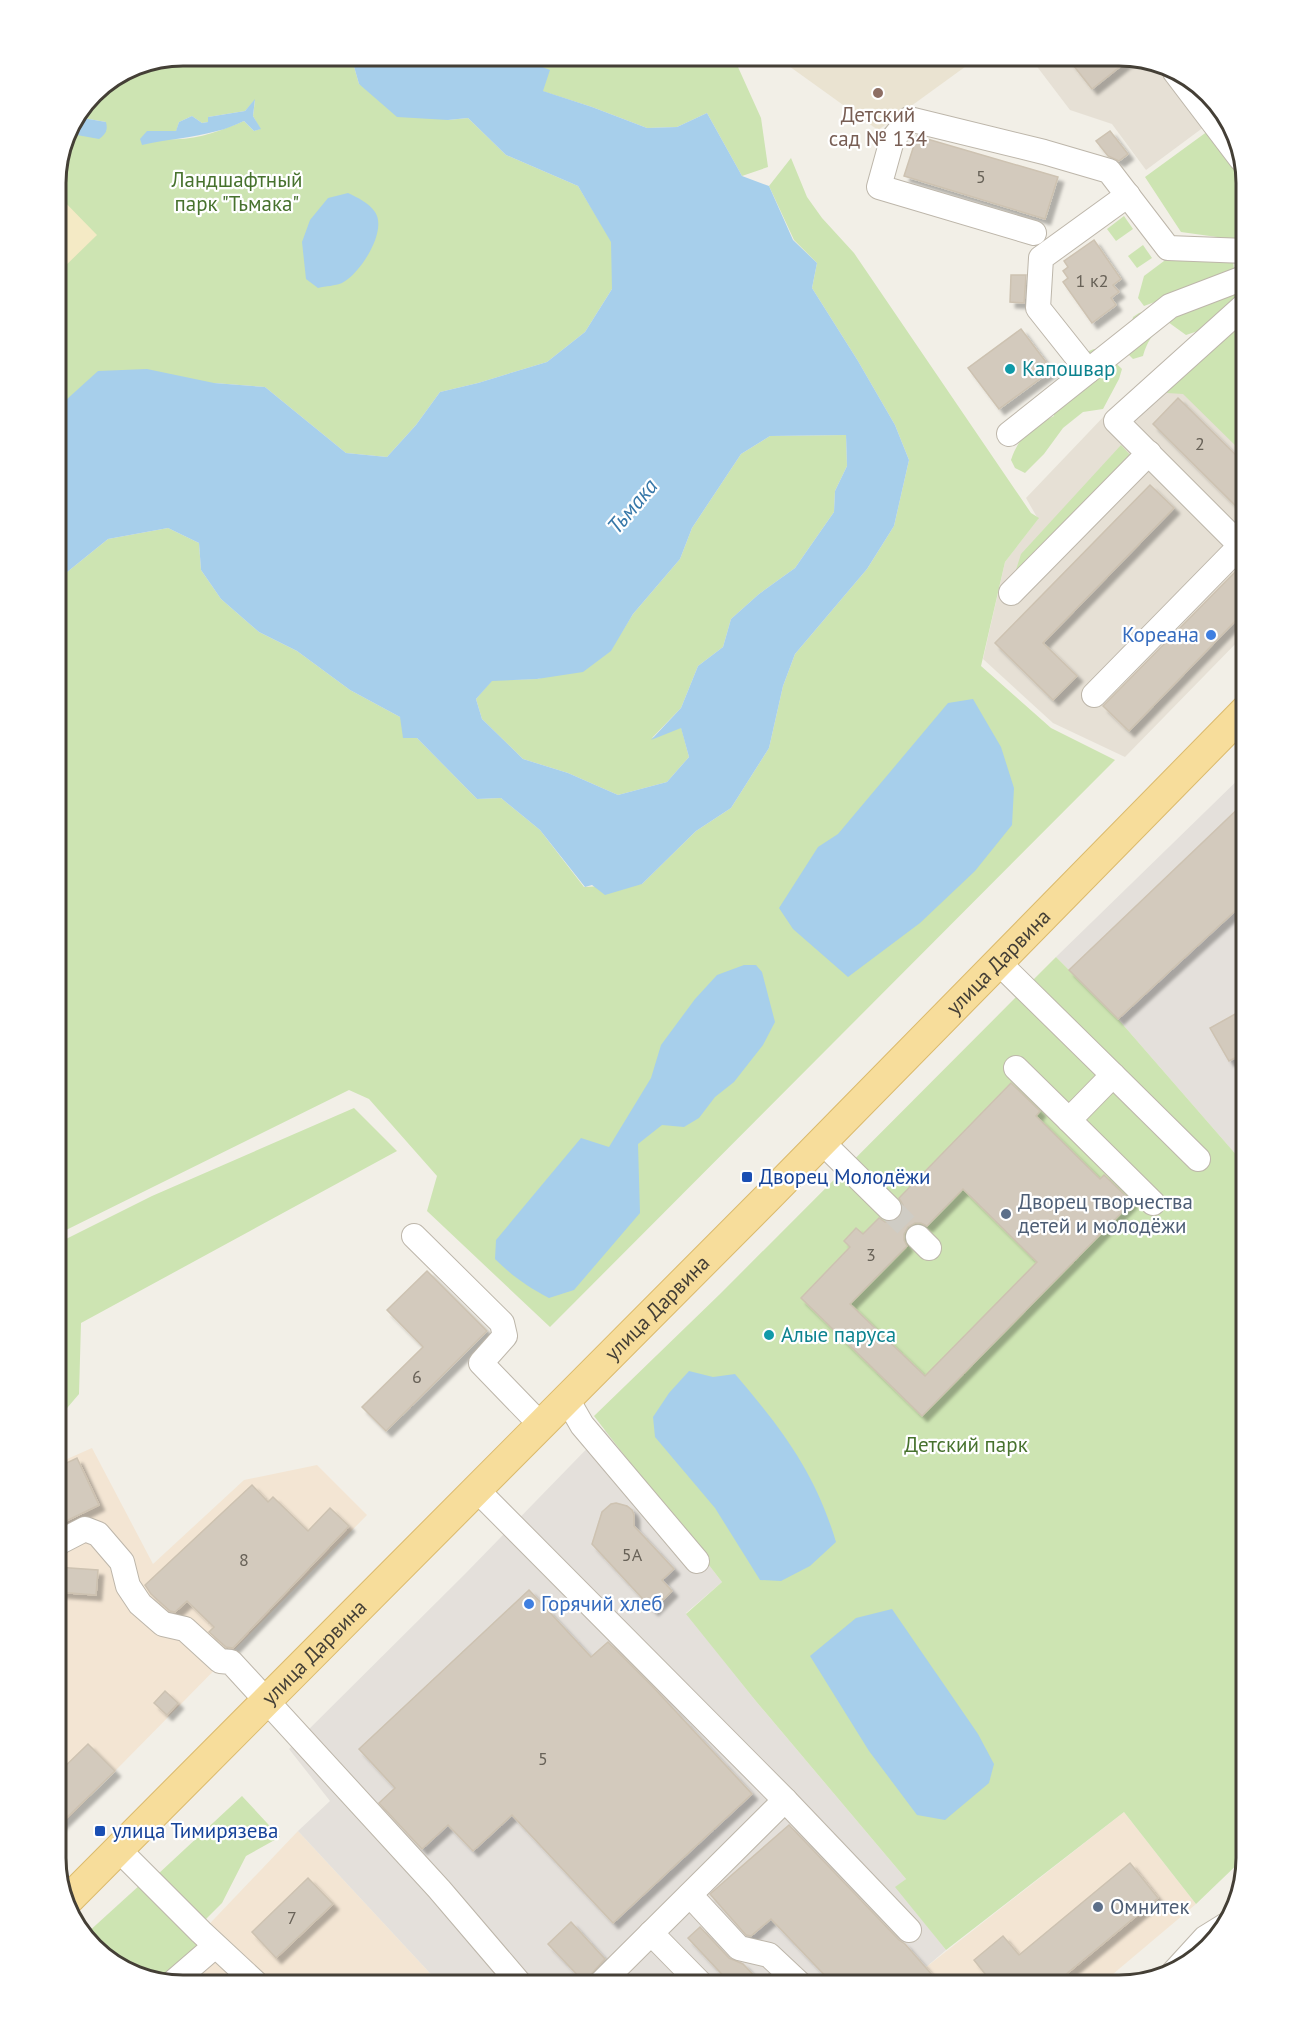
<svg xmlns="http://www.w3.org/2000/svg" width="1302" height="2041" font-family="'PT Sans',sans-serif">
<defs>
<filter id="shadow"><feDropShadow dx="5.5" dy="5.5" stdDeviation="1.5" flood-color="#0004"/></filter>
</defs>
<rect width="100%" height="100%" fill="#f2efe7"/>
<g fill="#e6e0d5">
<polygon points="1029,56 1128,56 1190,77 1233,126 1241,159 1212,121 1146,170 1112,124 1070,110"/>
<polygon points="1246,304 1246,633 1125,757 1053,723 983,659 1005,562 1038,519 1026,498 1108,412 1116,420"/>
</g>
<g fill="#f3e5d3">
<polygon points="92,1448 153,1564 244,1480 317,1465 367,1515 56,1831 56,1464"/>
<polygon points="1124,1812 1196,1904 1100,1985 940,1985 925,1968"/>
<polygon points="298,1831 441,1985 175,1985 157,1979"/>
</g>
<g fill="#e4e0db">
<polygon points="1246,772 1246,1166 1118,1019 1056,957"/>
<polygon points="605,1430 722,1582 686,1613 755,1700 906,1879 896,1887 946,1950 925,1968 940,1985 441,1985 298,1831 330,1801 289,1749 465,1574"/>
</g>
<polygon fill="#eae3d1" points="775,56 980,56 878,130"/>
<g fill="#cde4b2" fill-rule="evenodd">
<path d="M183,56H351L359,84L448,120L468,118L506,155L578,186L612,242V289L585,332L547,362L478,383L440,392L416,425L387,457L346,453L265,387L214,383L66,400L56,417V175L66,133L78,135L106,122L77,117L93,93L135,65ZM255,100L253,116L260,129L254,131L244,121C222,130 195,141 170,139C163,138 154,134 147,131L176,132L179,122L192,116L202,123L208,122V117L245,111Z"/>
<polygon points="520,56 733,56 761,118 768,167 742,176 707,113 677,127 647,128 592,107 542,91"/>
<polygon points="1208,131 1246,180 1246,186 1244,193 1246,197 1246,241 1181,232 1145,177"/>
<polygon points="791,158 807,197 822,218 854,253 1031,513 1039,518 1005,562 981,666 1051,728 1115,760 550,1327 427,1211 437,1176 369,1099 349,1090 56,1235 56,581 108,539 168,528 199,543 201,570 221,599 259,632 297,651 350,690 400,717 417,738 477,799 501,798 540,830 584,887 642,884 696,831 731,808 769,748 783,686 795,654 867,569 894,526 909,460 895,425 858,361 812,288 817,263 794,240 769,186"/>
<polygon points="1124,216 1133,229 1116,241 1107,229"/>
<polygon points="1143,245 1152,258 1137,268 1128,256"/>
<polygon points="1168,258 1233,260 1234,271 1230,274 1144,306 1138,298 1144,276"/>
<path d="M1233,289L1239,298L1213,326L1186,335L1168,322C1154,332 1148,339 1143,356L1133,359L1125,351L1133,317L1139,313Z"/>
<polygon points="1246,317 1246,450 1241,451 1183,394 1167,393 1169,381"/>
<path d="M1094,349L1102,350L1122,369L1119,379L1103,409L1083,412L1063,428L1044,454L1025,473L1015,468L1011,460C1019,436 1032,427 1054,416L1053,406L1088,365L1089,351Z"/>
<polygon points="846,435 847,466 835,491 834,512 795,568 759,594 731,619 723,647 698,666 681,708 652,738 681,727 689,757 667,782 618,795 568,773 523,759 482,719 476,699 492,680 538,679 610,651 633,614 680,559 692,528 741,454 770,436"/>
<polygon points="1121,445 1134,459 1014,576 1021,554"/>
<polygon points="1056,957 1118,1019 1246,1166 1246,1856 1196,1904 1124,1812 946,1950 895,1887 906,1879 755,1700 686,1614 722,1582 594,1416 720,1294"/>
<polygon points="354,1108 397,1151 81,1323 79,1394 56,1421 56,1244 152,1196"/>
<polygon points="242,1796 280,1837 246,1856 222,1903 203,1922 157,1875"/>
<polygon points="141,1884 202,1946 162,1981 112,1964 86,1934"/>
</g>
<polygon fill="#f4eac5" points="56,193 97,235 56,275"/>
<g fill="#a7cfeb" fill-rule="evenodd">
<path d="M351,56H520L522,59L550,70L543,91L592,107L647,128L677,127L707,113L742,176L769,186L793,240L817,263L812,288L858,361L895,425L909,460L894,526L867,569L795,654L783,686L769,748L731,808L696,831L642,884L605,895L592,885L585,887L540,830L501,798L477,799L417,738H403L400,717L350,690L297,651L259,632L221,599L201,570L199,543L168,528L108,539L56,581V417L66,400L98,371L147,369L214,383L265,387L346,453L387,457L416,425L440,392L478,383L547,362L585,332L612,289L611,242L578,186L506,155L468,118L448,120L397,117L359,84ZM846,435L847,466L835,491L834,512L795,568L759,594L731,619L723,647L698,666L681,708L651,740L681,728L689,757L667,782L618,795L568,773L523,759L482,719L476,699L492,681L537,679L583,672L611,651L633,614L680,559L692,528L741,454L770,436Z"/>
<path d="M255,99L253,116L261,129L254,131L244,121C235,125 226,129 217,131C193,138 167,139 142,145L140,139L147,131H176L179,122L192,116L202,123L208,122V117L245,111Z"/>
<path d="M77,117L106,122C108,130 106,134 99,139L66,133Z"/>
<path d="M348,193C358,198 368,202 375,212C388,231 360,274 342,283C335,286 326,286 318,288L306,279L302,242L310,220L328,198Z"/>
<polygon points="973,699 1001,747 1014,788 1012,825 975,871 920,923 848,977 793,929 779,908 818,847 838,834 948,703"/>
<path d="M744,965H756L762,972L775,1022L763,1045L734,1082L715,1097L699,1118L684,1127L662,1125L638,1144L640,1213L574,1290L549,1298C528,1287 512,1276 495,1259L496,1240L581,1138L609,1147L651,1078L661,1045L695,999L717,975Z"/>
<path d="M689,1371L713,1377L735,1374C782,1429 815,1472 836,1542L810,1566L781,1581L760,1580L715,1508L655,1437L653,1417L669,1393Z"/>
<polygon points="892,1609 978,1734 994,1764 989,1783 945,1820 917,1815 869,1751 810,1656 856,1618"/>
</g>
<g fill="#d3cabd" stroke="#cdc2b1" stroke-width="1.5" fill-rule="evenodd" filter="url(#shadow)">
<polygon points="1066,56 1128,56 1132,57 1092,89"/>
<polygon points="1110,131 1128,154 1119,161 1108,156 1096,141"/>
<polygon points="917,136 1058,177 1045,219 904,176"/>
<polygon points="1094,240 1121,279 1113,285 1119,292 1111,298 1116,305 1092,323 1063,282 1068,278 1063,271 1068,267 1064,261"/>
<polygon points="1011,275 1026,275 1024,303 1010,302"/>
<polygon points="1021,329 1052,370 999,409 968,368"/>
<polygon points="1178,398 1246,465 1246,516 1153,424"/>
<polygon points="1150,485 1174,508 1043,643 1077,676 1053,700 995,643"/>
<polygon points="1242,565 1246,565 1246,610 1129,731 1103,706"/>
<polygon points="1246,801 1246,901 1118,1019 1069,970"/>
<polygon points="1246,1008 1246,1052 1229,1061 1210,1028"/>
<path d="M1011,1083L1040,1111L1036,1116L1100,1179L1104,1175L1132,1202L922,1416L801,1298L850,1247L844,1241L856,1228L863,1234L879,1218L885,1222H892L900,1218L903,1211V1205L899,1198ZM963,1189L1037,1262L925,1376L850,1304L907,1246L904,1240V1234L908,1227L915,1223H921L927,1226Z"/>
<polygon points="427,1271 487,1331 386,1431 362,1407 423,1347 387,1310"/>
<polygon points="77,1458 99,1505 56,1526 56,1468"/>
<polygon points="252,1485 268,1502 273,1497 308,1531 330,1508 349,1526 233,1648 226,1647 209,1632 214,1627 187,1601 175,1612 170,1611 151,1594 145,1585"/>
<polygon points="616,1503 627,1506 632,1510 634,1515 634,1526 674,1569 662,1580 672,1591 653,1610 592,1544 602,1512 611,1504"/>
<polygon points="56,1567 98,1570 96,1595 56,1592"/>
<polygon points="529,1590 591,1657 608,1642 654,1688 752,1794 613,1923 512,1815 473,1851 448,1825 422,1849 379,1803 395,1788 359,1749"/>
<polygon points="165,1691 178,1703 167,1715 154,1703"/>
<polygon points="88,1744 115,1771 56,1828 56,1775"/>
<polygon points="789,1825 899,1940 905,1944 941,1985 834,1985 771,1919 751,1936 746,1935 710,1894"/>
<polygon points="1130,1863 1158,1898 1053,1985 994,1985 974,1960 1003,1936 1019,1955"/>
<polygon points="308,1878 333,1904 276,1958 252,1932"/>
<polygon points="571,1922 605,1959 584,1982 548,1944"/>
<polygon points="700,1927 729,1958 743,1964 760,1982 769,1974 781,1985 732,1985 688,1938"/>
</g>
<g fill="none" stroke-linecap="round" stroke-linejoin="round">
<polyline stroke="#cfccc4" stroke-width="24" stroke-dasharray="24 12" stroke-linecap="butt" points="889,1208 918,1237"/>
<defs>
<g id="minor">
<polyline points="1175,72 1241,159"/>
<polyline points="1034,233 879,187 892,140 909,119 1044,152 1109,171 1168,248 1246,251"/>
<polyline points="1088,371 1038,308 1041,258 1128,195"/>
<polyline points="1009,434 1170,306 1246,277"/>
<polyline points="1246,551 1116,421 1246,304"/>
<polyline points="1011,593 1149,453"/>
<polyline points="1094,695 1241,545"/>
<polyline points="998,962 1113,1075 1069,1120 1153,1203"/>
<polyline points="1016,1068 1069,1120"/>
<polyline points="1113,1075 1198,1159"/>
<polyline points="822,1142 889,1208"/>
<polyline points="414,1236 502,1323 505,1336 481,1363 541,1425"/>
<polyline points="918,1237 929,1248"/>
<polyline points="567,1399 582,1425 697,1561"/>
<polyline points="476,1489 785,1800 599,1985"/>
<polyline points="56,1544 85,1529 98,1534 122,1562 128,1586 140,1604 163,1624 185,1629 220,1661 231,1662 439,1889 521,1985"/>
<polyline points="785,1800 909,1930"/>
<polyline points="118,1849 201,1932 258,1985"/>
<polyline points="690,1895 739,1948 769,1955 801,1985"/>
<polyline points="651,1933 702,1985"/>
<polyline points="1173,1973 1205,1938 1226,1925"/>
<polyline points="171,1984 215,1946"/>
</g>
<g id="major">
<path id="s1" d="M66,1902L768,1197L1246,710"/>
</g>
</defs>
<use href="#minor" stroke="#bdb6aa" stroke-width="26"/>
<use href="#major" stroke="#dbba6c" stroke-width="32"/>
<use href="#minor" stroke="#fff" stroke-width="24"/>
<use href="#major" stroke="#f7dd9b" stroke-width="30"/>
</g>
<circle fill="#8d6e63" stroke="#fff" stroke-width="2" cx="878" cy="93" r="6"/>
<g fill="#0f9aa8" stroke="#fff" stroke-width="2">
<circle cx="1010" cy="369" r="6"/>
<circle cx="769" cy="1335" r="6"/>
</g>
<g fill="#3f7fe0" stroke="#fff" stroke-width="2">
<circle cx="1211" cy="635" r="6"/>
<circle cx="529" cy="1604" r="6"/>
</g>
<g fill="#1a4fb4" stroke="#fff" stroke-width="2">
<rect x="741" y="1171" width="12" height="12" rx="3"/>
<rect x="94" y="1825" width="12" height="12" rx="3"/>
</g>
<g fill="#5c6f8a" stroke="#fff" stroke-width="2">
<circle cx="1006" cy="1214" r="6"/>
<circle cx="1098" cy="1907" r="6"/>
</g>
<g text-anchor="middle" stroke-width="4.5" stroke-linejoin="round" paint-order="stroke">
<g font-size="18" fill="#686258">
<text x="981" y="183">5</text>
<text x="1092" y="287">1 к2</text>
<text x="1200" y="450">2</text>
<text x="871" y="1261">3</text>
<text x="417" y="1383">6</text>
<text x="632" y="1561">5А</text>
<text x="244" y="1566">8</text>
<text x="543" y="1765">5</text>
<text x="292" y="1924">7</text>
</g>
<g font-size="21" fill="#785e54" stroke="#fff">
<text x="878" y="122">Детский<tspan x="878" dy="24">сад № 134</tspan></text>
</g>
<g font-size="21" fill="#47722e" stroke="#fff">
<text x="237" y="187">Ландшафтный<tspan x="237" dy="24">парк "Тьмака"</tspan></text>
<text x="966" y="1452">Детский парк</text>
</g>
<g font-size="21" fill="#0d838f" stroke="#fff" text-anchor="start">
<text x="1022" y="376">Капошвар</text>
<text x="781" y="1342">Алые паруса</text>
</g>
<g font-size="21" fill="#366cbe" stroke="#fff" text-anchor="end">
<text x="1199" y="642">Кореана</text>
<text x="541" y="1611" text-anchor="start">Горячий хлеб</text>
</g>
<g font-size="21" fill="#443f36" stroke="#fff">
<text dy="7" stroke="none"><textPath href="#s1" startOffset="1324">улица Дарвина</textPath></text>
<text dy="7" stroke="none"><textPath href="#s1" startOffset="838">улица Дарвина</textPath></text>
<text dy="7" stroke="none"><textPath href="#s1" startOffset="352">улица Дарвина</textPath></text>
</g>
<g font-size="21" fill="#164399" stroke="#fff" text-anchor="start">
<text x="759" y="1184">Дворец Молодёжи</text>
<text x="112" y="1838">улица Тимирязева</text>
</g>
<g font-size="21" fill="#4e5e75" stroke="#fff" text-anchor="start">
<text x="1018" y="1209">Дворец творчества<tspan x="1018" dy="24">детей и молодёжи</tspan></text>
<text x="1110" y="1914">Омнитек</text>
</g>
<g font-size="22" font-style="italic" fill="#3778a9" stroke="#fff">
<text transform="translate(632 506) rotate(-50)" y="8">Тьмака</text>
</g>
</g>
<path d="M0 0H1302V2041H0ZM183 66H1119A117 117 0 0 1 1236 183V1858A117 117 0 0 1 1119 1975H183A117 117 0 0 1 66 1858V183A117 117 0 0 1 183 66Z" fill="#fff" fill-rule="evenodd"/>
<path fill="none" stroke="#443f36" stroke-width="3" d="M183 66H1119A117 117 0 0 1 1236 183V1858A117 117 0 0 1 1119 1975H183A117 117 0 0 1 66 1858V183A117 117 0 0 1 183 66Z"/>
</svg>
